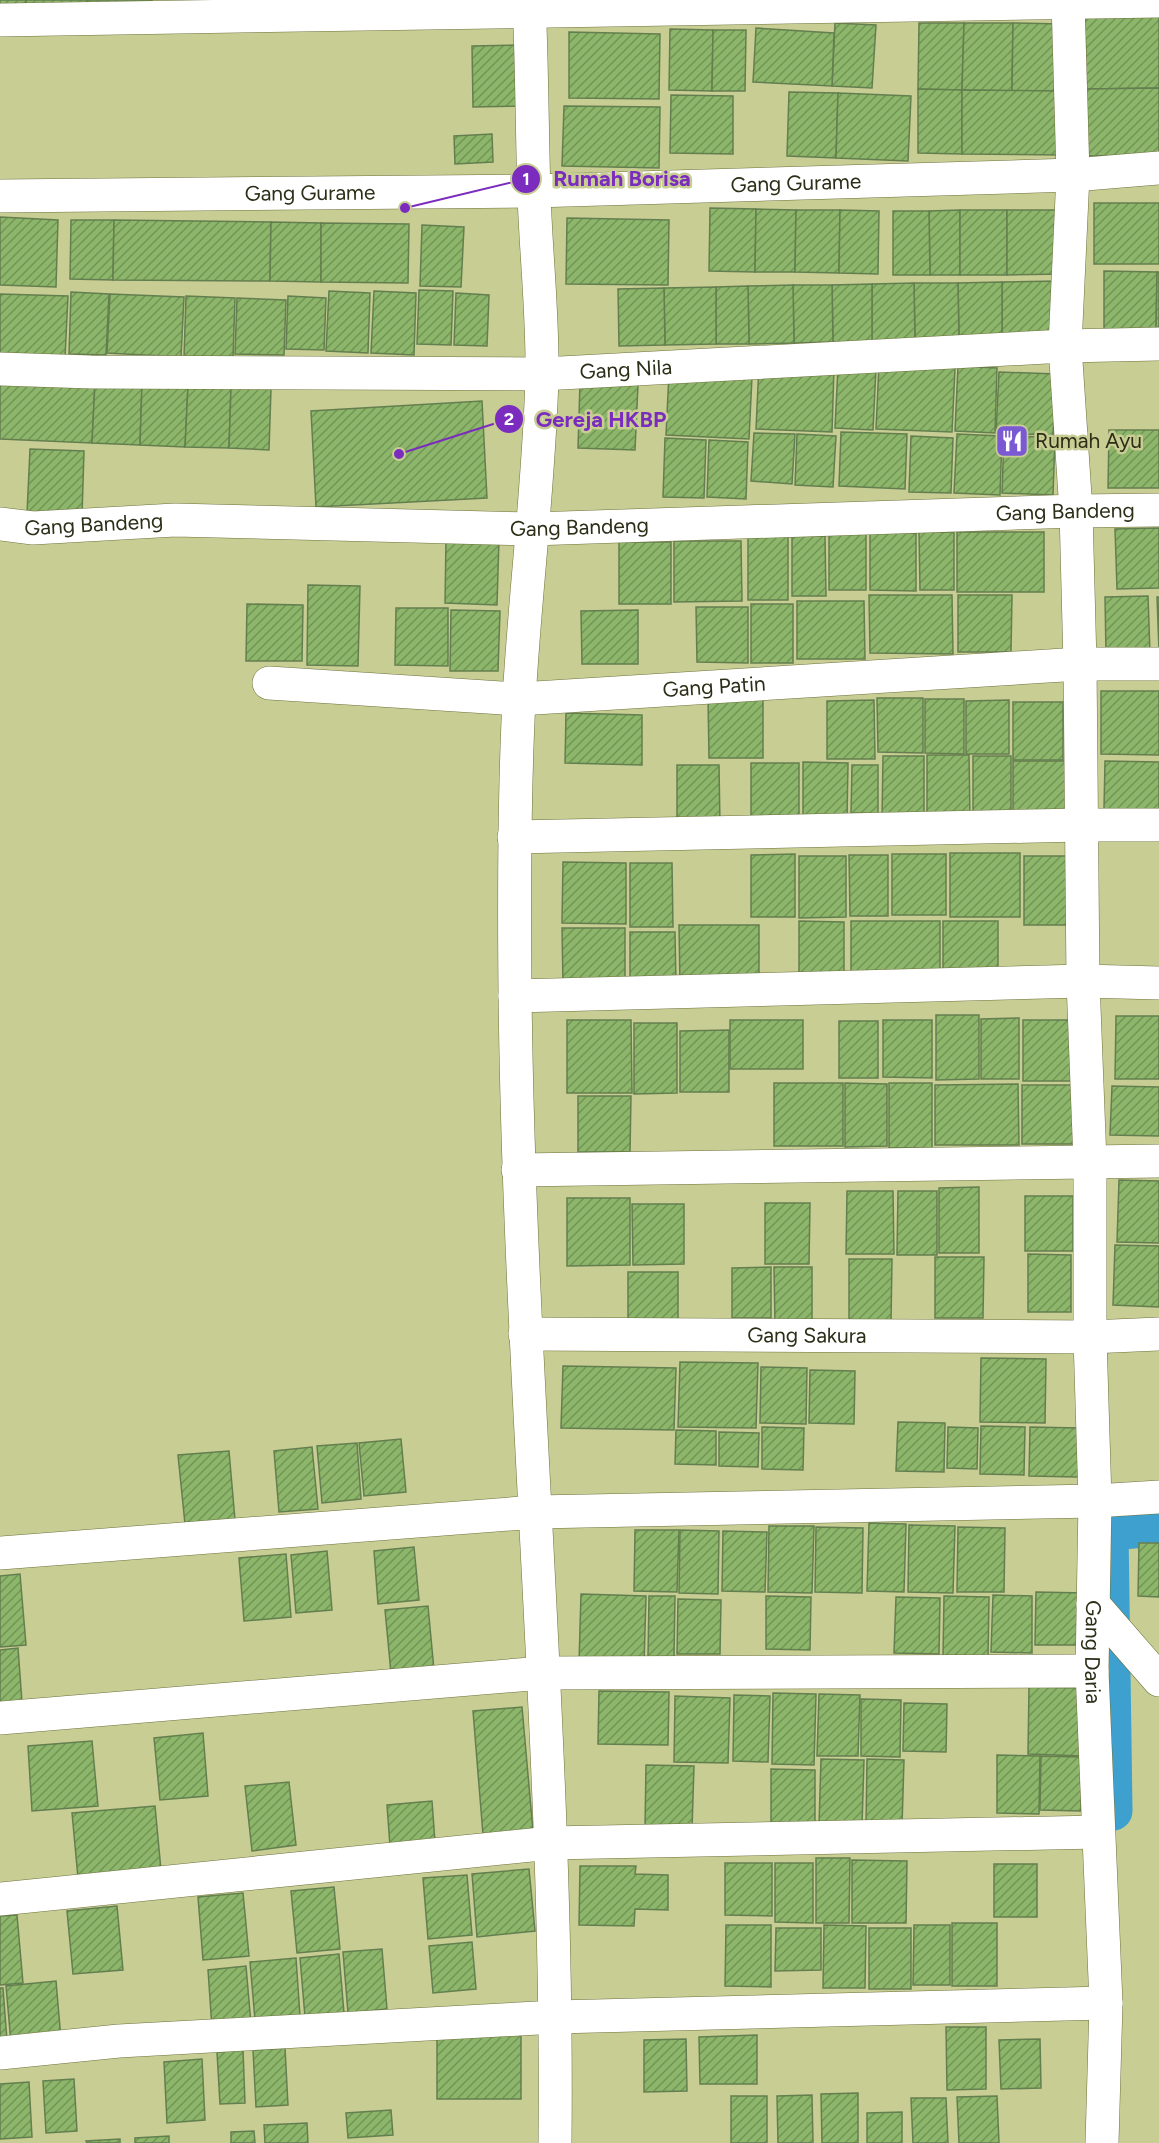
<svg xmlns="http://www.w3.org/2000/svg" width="1159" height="2143" font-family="Figtree,sans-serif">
<defs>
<pattern id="building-hatch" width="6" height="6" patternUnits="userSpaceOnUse" patternTransform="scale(1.5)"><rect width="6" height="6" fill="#8cb66a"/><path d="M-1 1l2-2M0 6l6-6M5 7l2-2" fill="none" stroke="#739456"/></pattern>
</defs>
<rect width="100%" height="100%" fill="#c8cd93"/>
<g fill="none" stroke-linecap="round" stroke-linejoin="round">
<polyline stroke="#3da0ce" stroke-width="39" points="1113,1811 1109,1531 1159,1527"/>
</g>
<g fill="url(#building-hatch)" stroke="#647f4f" stroke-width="1.5">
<rect x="0" y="0" width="26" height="4"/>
<polygon points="26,0 87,0 87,5 26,4"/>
<polygon points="87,0 152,0 152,6 87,5"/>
<polygon points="1159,14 1159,88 1086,89 1085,15"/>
<polygon points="835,23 876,25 872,88 832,86"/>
<polygon points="919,23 964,23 962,90 918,89"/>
<polygon points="964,23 1013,23 1012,91 962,90"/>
<polygon points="1013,23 1063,24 1062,91 1012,91"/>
<polygon points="756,28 834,33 832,86 753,82"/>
<polygon points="670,29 713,30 712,91 669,90"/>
<polygon points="713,30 746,30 745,91 712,91"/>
<polygon points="569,32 660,34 659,99 569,98"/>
<polygon points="524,45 525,106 473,107 472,46"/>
<polygon points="1159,88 1159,155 1087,156 1086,89"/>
<polygon points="918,89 962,90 962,154 918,153"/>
<polygon points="962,90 1062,91 1062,155 962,154"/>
<polygon points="789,92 838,93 836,158 787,156"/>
<polygon points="838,93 911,96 908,161 836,158"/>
<polygon points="671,95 733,96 733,154 670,153"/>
<polygon points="564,106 660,107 659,168 562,166"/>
<polygon points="492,134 493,162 455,164 454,136"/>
<rect x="1094" y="203" width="65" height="61"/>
<polygon points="710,208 756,209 755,272 709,271"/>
<polygon points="756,209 796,210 795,272 755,272"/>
<polygon points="796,210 840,210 839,273 795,272"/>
<polygon points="840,210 879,211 878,274 839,273"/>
<polygon points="960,210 960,275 930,275 929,211"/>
<rect x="960" y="210" width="47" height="65"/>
<polygon points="1007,210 1062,210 1063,274 1007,275"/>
<polygon points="893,211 929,211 930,275 893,275"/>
<polygon points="0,217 58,220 56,287 0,285"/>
<polygon points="567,218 669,220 668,285 566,284"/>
<polygon points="71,220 114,220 113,280 70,279"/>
<polygon points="114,220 271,222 270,281 113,280"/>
<polygon points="271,222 321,223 321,282 270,281"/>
<polygon points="321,223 409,224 408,283 321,282"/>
<polygon points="422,225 464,227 461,287 420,286"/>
<polygon points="1104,271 1157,272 1156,333 1104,332"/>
<polygon points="1157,272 1159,272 1159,333 1156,333"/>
<polygon points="1058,281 1059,338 1002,339 1002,282"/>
<polygon points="1002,282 1002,339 959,340 958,283"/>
<polygon points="914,283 958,283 959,340 915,341"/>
<polygon points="914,283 915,341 872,341 872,284"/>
<polygon points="872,284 872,341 833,342 832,285"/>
<polygon points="793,285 832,285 833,342 794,343"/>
<polygon points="793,285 794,343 749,344 748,286"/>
<polygon points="748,286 749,344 716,344 716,287"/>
<polygon points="716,287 716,344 665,345 664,288"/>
<polygon points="664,288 665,345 619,346 618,289"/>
<polygon points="419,290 453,291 451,345 417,344"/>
<polygon points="329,291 370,293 368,353 326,351"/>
<polygon points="374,291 416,293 414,355 371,353"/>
<polygon points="71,292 109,294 106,355 69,354"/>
<polygon points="456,293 489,295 487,346 454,345"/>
<polygon points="0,294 68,296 65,358 0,355"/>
<polygon points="110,294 184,297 181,357 107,353"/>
<polygon points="186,296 235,298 233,358 184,357"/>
<polygon points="288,296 326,298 324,350 286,349"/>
<polygon points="237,298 286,300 284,355 235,354"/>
<polygon points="759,365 834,368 832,432 756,429"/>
<polygon points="879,365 955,368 952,432 876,429"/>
<polygon points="838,366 876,368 873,430 835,428"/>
<polygon points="958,366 997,368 995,433 955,431"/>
<polygon points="999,372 1056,374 1053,435 996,433"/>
<polygon points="669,373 752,377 749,439 666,435"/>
<polygon points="0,378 95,382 92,443 0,439"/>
<polygon points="95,382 142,384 140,445 92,443"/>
<polygon points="580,383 638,385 635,450 578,448"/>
<polygon points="142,384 188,386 185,447 140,445"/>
<polygon points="188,386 231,387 229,448 185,447"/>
<polygon points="231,387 271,389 269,450 229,448"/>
<polygon points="482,401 487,498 316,507 311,411"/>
<polygon points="1109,430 1159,430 1159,488 1108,488"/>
<polygon points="841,432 907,434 905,489 839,486"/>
<polygon points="754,433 795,434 792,484 751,481"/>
<polygon points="797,434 836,436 833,487 795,485"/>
<polygon points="957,434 1002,436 1000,495 954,493"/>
<polygon points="1004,435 1055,438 1053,495 1002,493"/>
<polygon points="911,436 953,438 951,493 909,492"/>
<polygon points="665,438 706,440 704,498 663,497"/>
<polygon points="709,440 748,442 746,499 707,497"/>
<polygon points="30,449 84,451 82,516 27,514"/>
<polygon points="1159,528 1159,588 1117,589 1115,529"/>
<polygon points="870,532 916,533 916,591 870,590"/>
<polygon points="919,532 954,532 954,590 920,590"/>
<rect x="957" y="532" width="87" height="60"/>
<polygon points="748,534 788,535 788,600 748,600"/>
<rect x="829" y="534" width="37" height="56"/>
<polygon points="792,536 825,536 826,596 792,596"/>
<polygon points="446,539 499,539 497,605 445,603"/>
<polygon points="674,541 741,541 742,601 674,602"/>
<rect x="619" y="542" width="52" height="62"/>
<polygon points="308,585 360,586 358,666 307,665"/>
<polygon points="869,595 952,595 953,654 870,653"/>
<polygon points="958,595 1012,595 1011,652 958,652"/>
<polygon points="1148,596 1150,653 1106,654 1105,597"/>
<polygon points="1157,597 1159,597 1159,651"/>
<polygon points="797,601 864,601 865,659 797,659"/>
<polygon points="247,604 303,605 302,661 246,661"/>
<rect x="751" y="604" width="42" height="59"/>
<polygon points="696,607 748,607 748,663 697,662"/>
<polygon points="396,608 448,608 448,666 395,665"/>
<polygon points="451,610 500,611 498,671 450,671"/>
<polygon points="638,610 638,664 582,664 581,611"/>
<polygon points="1101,691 1159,691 1159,755 1101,754"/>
<polygon points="708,697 763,697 763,758 709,758"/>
<polygon points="877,698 923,698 923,753 878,752"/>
<polygon points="925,699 964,699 964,754 925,753"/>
<polygon points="874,700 875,759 827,759 827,701"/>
<polygon points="1009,700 1009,754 966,754 966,701"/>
<rect x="1013" y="702" width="50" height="58"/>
<polygon points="566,713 642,715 642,765 565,763"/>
<polygon points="927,755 969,755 970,818 927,818"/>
<polygon points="883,756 924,756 924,821 882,820"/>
<polygon points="973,756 1011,756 1011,818 973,819"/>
<polygon points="1013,761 1066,761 1066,817 1013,818"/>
<polygon points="1105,761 1159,762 1159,809 1104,809"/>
<polygon points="803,762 848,763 847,821 803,821"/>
<rect x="751" y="763" width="48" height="60"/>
<polygon points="677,765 719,765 720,825 677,825"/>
<polygon points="852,765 878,765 878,814 851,813"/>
<rect x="950" y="853" width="70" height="64"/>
<polygon points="795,854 795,917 751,917 751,855"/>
<rect x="892" y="854" width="54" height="61"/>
<polygon points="849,855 888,855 888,916 850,916"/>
<polygon points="799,856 846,856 846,917 799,918"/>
<rect x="1024" y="856" width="51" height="69"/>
<polygon points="563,862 626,863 626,924 562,923"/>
<polygon points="630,863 672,863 673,927 630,927"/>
<polygon points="799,921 844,922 844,977 799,977"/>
<rect x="851" y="921" width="89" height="55"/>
<rect x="943" y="921" width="55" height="53"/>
<polygon points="679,925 759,925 759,986 680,987"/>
<polygon points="562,928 625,928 625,984 563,984"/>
<polygon points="630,932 675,932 676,985 630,984"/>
<polygon points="936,1015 979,1015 979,1079 936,1080"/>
<polygon points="1116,1016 1159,1016 1159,1079 1115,1079"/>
<polygon points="1019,1018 1019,1079 981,1079 981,1019"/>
<polygon points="567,1020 631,1020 632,1093 567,1093"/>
<rect x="730" y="1020" width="73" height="49"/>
<polygon points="883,1020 932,1020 932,1078 883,1077"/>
<rect x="1023" y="1020" width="48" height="61"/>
<rect x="839" y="1021" width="39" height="57"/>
<polygon points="634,1023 677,1023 677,1093 634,1094"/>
<polygon points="729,1030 729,1092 680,1092 680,1031"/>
<rect x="774" y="1083" width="69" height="63"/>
<polygon points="845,1083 887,1084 887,1146 845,1147"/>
<rect x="889" y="1083" width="43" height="65"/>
<polygon points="1018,1084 1019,1145 935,1145 935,1085"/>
<rect x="1022" y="1085" width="52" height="59"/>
<polygon points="1112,1086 1159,1087 1159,1136 1110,1135"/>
<polygon points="578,1096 631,1096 630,1152 578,1152"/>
<polygon points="1119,1180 1159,1181 1159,1243 1117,1242"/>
<polygon points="979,1187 979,1253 939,1253 939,1188"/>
<polygon points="847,1191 893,1191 894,1254 846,1254"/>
<polygon points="898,1191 937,1191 937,1255 897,1255"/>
<rect x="1025" y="1196" width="48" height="55"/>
<polygon points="567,1198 630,1198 630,1265 567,1266"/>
<polygon points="765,1203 810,1203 809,1264 765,1264"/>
<polygon points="632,1204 684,1204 684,1264 633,1265"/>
<polygon points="1115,1245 1159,1246 1159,1307 1113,1305"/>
<polygon points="1028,1254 1071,1255 1071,1312 1028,1312"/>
<polygon points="935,1257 984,1257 983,1318 935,1318"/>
<polygon points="849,1259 892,1259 891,1323 849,1323"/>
<polygon points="771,1267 771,1318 732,1318 732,1268"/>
<polygon points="774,1267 812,1267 812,1324 775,1324"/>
<rect x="628" y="1272" width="50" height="51"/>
<polygon points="981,1358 1046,1359 1045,1423 980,1422"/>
<polygon points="680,1362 758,1363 756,1428 678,1427"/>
<polygon points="563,1366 676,1368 674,1430 561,1428"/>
<polygon points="761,1367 807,1368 806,1424 760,1423"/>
<polygon points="810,1370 855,1371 854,1424 809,1423"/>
<polygon points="898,1422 945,1423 944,1472 896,1471"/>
<polygon points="981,1426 1025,1427 1024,1475 980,1474"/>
<polygon points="762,1427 804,1428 803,1470 762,1469"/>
<polygon points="948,1427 978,1428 977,1469 947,1468"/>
<polygon points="1030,1427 1079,1428 1078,1477 1029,1476"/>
<polygon points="676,1430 716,1431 716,1465 675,1464"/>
<polygon points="719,1432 759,1433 758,1467 719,1466"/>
<polygon points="401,1439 406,1492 364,1496 359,1443"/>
<polygon points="357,1443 361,1499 322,1503 317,1446"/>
<polygon points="312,1447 318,1509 279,1512 274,1451"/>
<polygon points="229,1451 235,1520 185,1524 178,1455"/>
<polygon points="869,1523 906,1524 904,1592 867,1591"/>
<polygon points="909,1525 955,1526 953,1593 908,1592"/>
<polygon points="769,1526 814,1526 812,1593 768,1592"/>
<polygon points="816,1527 863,1528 862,1593 815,1592"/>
<polygon points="958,1527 1005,1528 1004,1592 957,1592"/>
<polygon points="635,1530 679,1530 677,1592 634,1591"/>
<polygon points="680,1530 719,1531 718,1594 679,1593"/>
<polygon points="723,1531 767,1532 765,1592 722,1591"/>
<polygon points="1139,1543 1159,1543 1159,1597 1138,1596"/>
<polygon points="414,1547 419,1600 378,1604 374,1551"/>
<polygon points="327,1551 332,1610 296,1613 291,1555"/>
<polygon points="286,1554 291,1617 244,1621 239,1558"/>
<polygon points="20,1574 26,1645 0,1647 0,1576"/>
<polygon points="1036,1592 1085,1593 1084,1645 1035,1645"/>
<polygon points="581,1594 646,1596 644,1665 579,1663"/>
<polygon points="993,1595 1032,1596 1032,1653 991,1652"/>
<polygon points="649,1596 675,1596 674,1657 648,1657"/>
<polygon points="766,1596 811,1597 810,1650 766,1649"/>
<polygon points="944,1596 989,1597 988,1658 943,1657"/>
<polygon points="896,1597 940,1598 939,1654 894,1653"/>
<polygon points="678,1599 721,1600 720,1654 677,1654"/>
<polygon points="428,1606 434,1670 391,1673 385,1610"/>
<polygon points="18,1648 22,1702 0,1704 0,1650"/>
<polygon points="1029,1687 1083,1688 1082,1756 1028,1754"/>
<polygon points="599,1691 669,1692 668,1745 598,1744"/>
<polygon points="773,1693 816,1694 814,1765 772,1764"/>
<polygon points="819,1694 860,1695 858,1756 817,1756"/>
<polygon points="734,1695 770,1696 768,1762 733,1761"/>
<polygon points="675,1696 730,1698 728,1763 674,1762"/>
<polygon points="861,1699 901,1700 900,1757 861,1756"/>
<polygon points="904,1703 947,1704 946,1752 903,1751"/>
<polygon points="522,1707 533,1831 483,1835 473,1711"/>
<polygon points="203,1733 208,1796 160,1800 154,1738"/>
<polygon points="92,1741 98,1806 32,1811 28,1746"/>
<polygon points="997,1755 1040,1756 1039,1814 997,1813"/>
<polygon points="1041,1756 1082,1757 1081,1811 1040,1810"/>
<polygon points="821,1759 864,1760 862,1826 819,1825"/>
<polygon points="867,1759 904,1760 902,1826 866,1825"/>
<polygon points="646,1765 694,1766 692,1829 645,1828"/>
<polygon points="771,1769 815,1770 815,1826 771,1826"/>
<polygon points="289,1782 296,1845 252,1851 245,1786"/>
<polygon points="432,1801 435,1842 390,1846 387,1805"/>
<polygon points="155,1806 161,1870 78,1878 72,1813"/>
<polygon points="816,1858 850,1858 849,1923 816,1923"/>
<polygon points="852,1860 907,1861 906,1923 852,1923"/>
<polygon points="725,1863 772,1863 772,1916 725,1915"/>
<polygon points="775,1863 813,1863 813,1923 775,1922"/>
<rect x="994" y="1864" width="43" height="53"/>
<polygon points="580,1866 636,1866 635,1874 668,1875 668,1910 635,1909 634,1926 579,1925"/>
<polygon points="529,1869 535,1931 477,1937 472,1874"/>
<polygon points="467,1875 472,1935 428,1939 423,1878"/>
<polygon points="334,1887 340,1949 297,1953 291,1891"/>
<polygon points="243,1893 249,1956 203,1960 198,1897"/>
<polygon points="117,1906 123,1970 73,1974 67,1911"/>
<polygon points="17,1915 23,1983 0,1985 0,1916"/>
<rect x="952" y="1923" width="45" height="63"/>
<polygon points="726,1925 771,1925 771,1987 725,1986"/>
<polygon points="824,1925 866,1926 865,1988 823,1988"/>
<polygon points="914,1925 950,1925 950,1985 913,1985"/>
<polygon points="776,1928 821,1928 821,1970 775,1971"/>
<rect x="869" y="1928" width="42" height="61"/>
<polygon points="472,1942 476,1989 433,1993 429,1946"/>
<polygon points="382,1949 387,2009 348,2013 343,1952"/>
<polygon points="339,1954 344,2013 305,2017 300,1958"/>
<polygon points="296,1958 300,2016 255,2020 250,1962"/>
<polygon points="246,1966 251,2024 212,2028 208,1970"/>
<polygon points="56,1981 61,2039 11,2043 6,1986"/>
<polygon points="0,1988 3,1988 7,2041 0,2041"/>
<polygon points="946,2027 986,2027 986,2089 947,2090"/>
<polygon points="521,2032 521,2099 437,2099 437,2033"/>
<polygon points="757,2035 757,2084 700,2084 699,2037"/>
<polygon points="686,2039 687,2091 644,2092 644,2040"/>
<polygon points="1040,2039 1041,2088 1001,2089 999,2040"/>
<polygon points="285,2048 288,2105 256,2107 253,2050"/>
<polygon points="243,2050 245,2103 220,2104 217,2052"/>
<polygon points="202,2059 205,2120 167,2123 164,2062"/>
<polygon points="74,2079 77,2131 46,2133 43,2081"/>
<polygon points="29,2082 32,2137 0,2139 0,2084"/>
<polygon points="858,2093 858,2143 822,2143 821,2094"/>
<polygon points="812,2095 813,2143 778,2143 777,2096"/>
<rect x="731" y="2096" width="36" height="47"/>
<polygon points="997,2096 999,2143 959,2143 957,2097"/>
<polygon points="911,2098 946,2098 948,2143 913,2143"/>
<polygon points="391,2110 393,2135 348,2138 346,2113"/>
<polygon points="902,2112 902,2143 867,2143 867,2113"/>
<polygon points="307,2123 308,2143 265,2143 264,2125"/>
<polygon points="254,2131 255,2143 231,2143 231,2132"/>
<polygon points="169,2136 169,2143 135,2143 135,2138"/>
<polygon points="120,2139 120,2143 87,2143 86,2141"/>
</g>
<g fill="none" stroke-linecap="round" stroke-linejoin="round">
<defs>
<g id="minor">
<path d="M529,0C532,65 532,129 534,194C536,255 543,316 542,377C539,485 525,592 519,700C514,797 514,893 515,991C519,1375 559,1758 555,2143"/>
<path id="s1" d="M1068,0L1073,175L1065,346L1076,511L1080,664L1083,981L1090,1162V1337L1095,1501L1092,1671L1106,2003L1102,2143"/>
<polyline points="0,20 1159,1"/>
<path id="s2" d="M0,196L534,191L1073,175L1159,168"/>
<path id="s3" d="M0,369L91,372L542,374L1065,346L1159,344"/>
<path id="s4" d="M0,524L33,528L175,520L532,529L1076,511L1159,510"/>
<path id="s5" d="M269,683L519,699L1080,664H1159"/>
<polyline points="514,837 1081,825 1159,825"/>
<polyline points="515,996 1083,981 1159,983"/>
<polyline points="518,1170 1159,1161"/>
<path id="s6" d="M525,1334L1090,1337L1159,1334"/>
<polyline points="0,1553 536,1512 1095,1501 1159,1497"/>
<polyline points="1093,1604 1159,1680"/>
<polyline points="0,1718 543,1673 1092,1671"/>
<polyline points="0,1899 551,1843 1098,1832"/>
<polyline points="0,2053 119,2041 556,2017 1106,2003"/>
</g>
</defs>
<use href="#minor" stroke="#6e723c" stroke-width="34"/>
<use href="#minor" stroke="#fff" stroke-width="33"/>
</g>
<defs>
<symbol id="restaurant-square" viewBox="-11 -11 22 22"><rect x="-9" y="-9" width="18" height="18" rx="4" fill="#7a59d3" stroke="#c8cd93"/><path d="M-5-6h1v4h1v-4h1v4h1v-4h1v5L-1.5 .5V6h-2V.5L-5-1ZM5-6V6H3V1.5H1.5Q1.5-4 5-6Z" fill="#fff"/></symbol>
</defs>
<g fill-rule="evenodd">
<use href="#restaurant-square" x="993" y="422" width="38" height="38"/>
</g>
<g text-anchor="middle" stroke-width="5" stroke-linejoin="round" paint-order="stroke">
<g font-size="21" fill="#2c2e17" stroke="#c8cd93">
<text dy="7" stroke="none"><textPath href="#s2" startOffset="796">Gang Gurame</textPath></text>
<text dy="7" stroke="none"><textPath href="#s2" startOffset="310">Gang Gurame</textPath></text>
<text dy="7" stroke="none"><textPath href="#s3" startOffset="626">Gang Nila</textPath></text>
<text dy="7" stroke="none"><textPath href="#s4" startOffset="1066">Gang Bandeng</textPath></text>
<text dy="7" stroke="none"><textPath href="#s4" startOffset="94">Gang Bandeng</textPath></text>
<text dy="7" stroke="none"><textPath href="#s4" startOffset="580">Gang Bandeng</textPath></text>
<text dy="7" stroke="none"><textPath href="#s5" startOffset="446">Gang Patin</textPath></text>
<text dy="7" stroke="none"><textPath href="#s6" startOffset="282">Gang Sakura</textPath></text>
<text dy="7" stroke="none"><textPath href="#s1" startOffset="1653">Gang Daria</textPath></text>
</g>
<g font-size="21" fill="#2c2e17" stroke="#c8cd93" text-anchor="start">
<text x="1035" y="448">Rumah Ayu</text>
</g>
</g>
<path fill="none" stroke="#7b2cbf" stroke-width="2" d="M405 208L526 179M399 454L509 419"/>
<g fill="#7b2cbf" stroke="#c8cd93" stroke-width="2">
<circle cx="405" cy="208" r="6"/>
<circle cx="399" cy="454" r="6"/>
<circle cx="526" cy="179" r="15"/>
<circle cx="509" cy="419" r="15"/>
</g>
<g font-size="18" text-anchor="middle" font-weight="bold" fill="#fff">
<text x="526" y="185">1</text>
<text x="509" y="425">2</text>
</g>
<g font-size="22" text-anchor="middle" font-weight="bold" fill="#7b2cbf" stroke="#c8cd93" stroke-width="5" stroke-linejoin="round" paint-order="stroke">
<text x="622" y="186">Rumah Borisa</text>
<text x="601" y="427">Gereja HKBP</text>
</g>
</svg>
